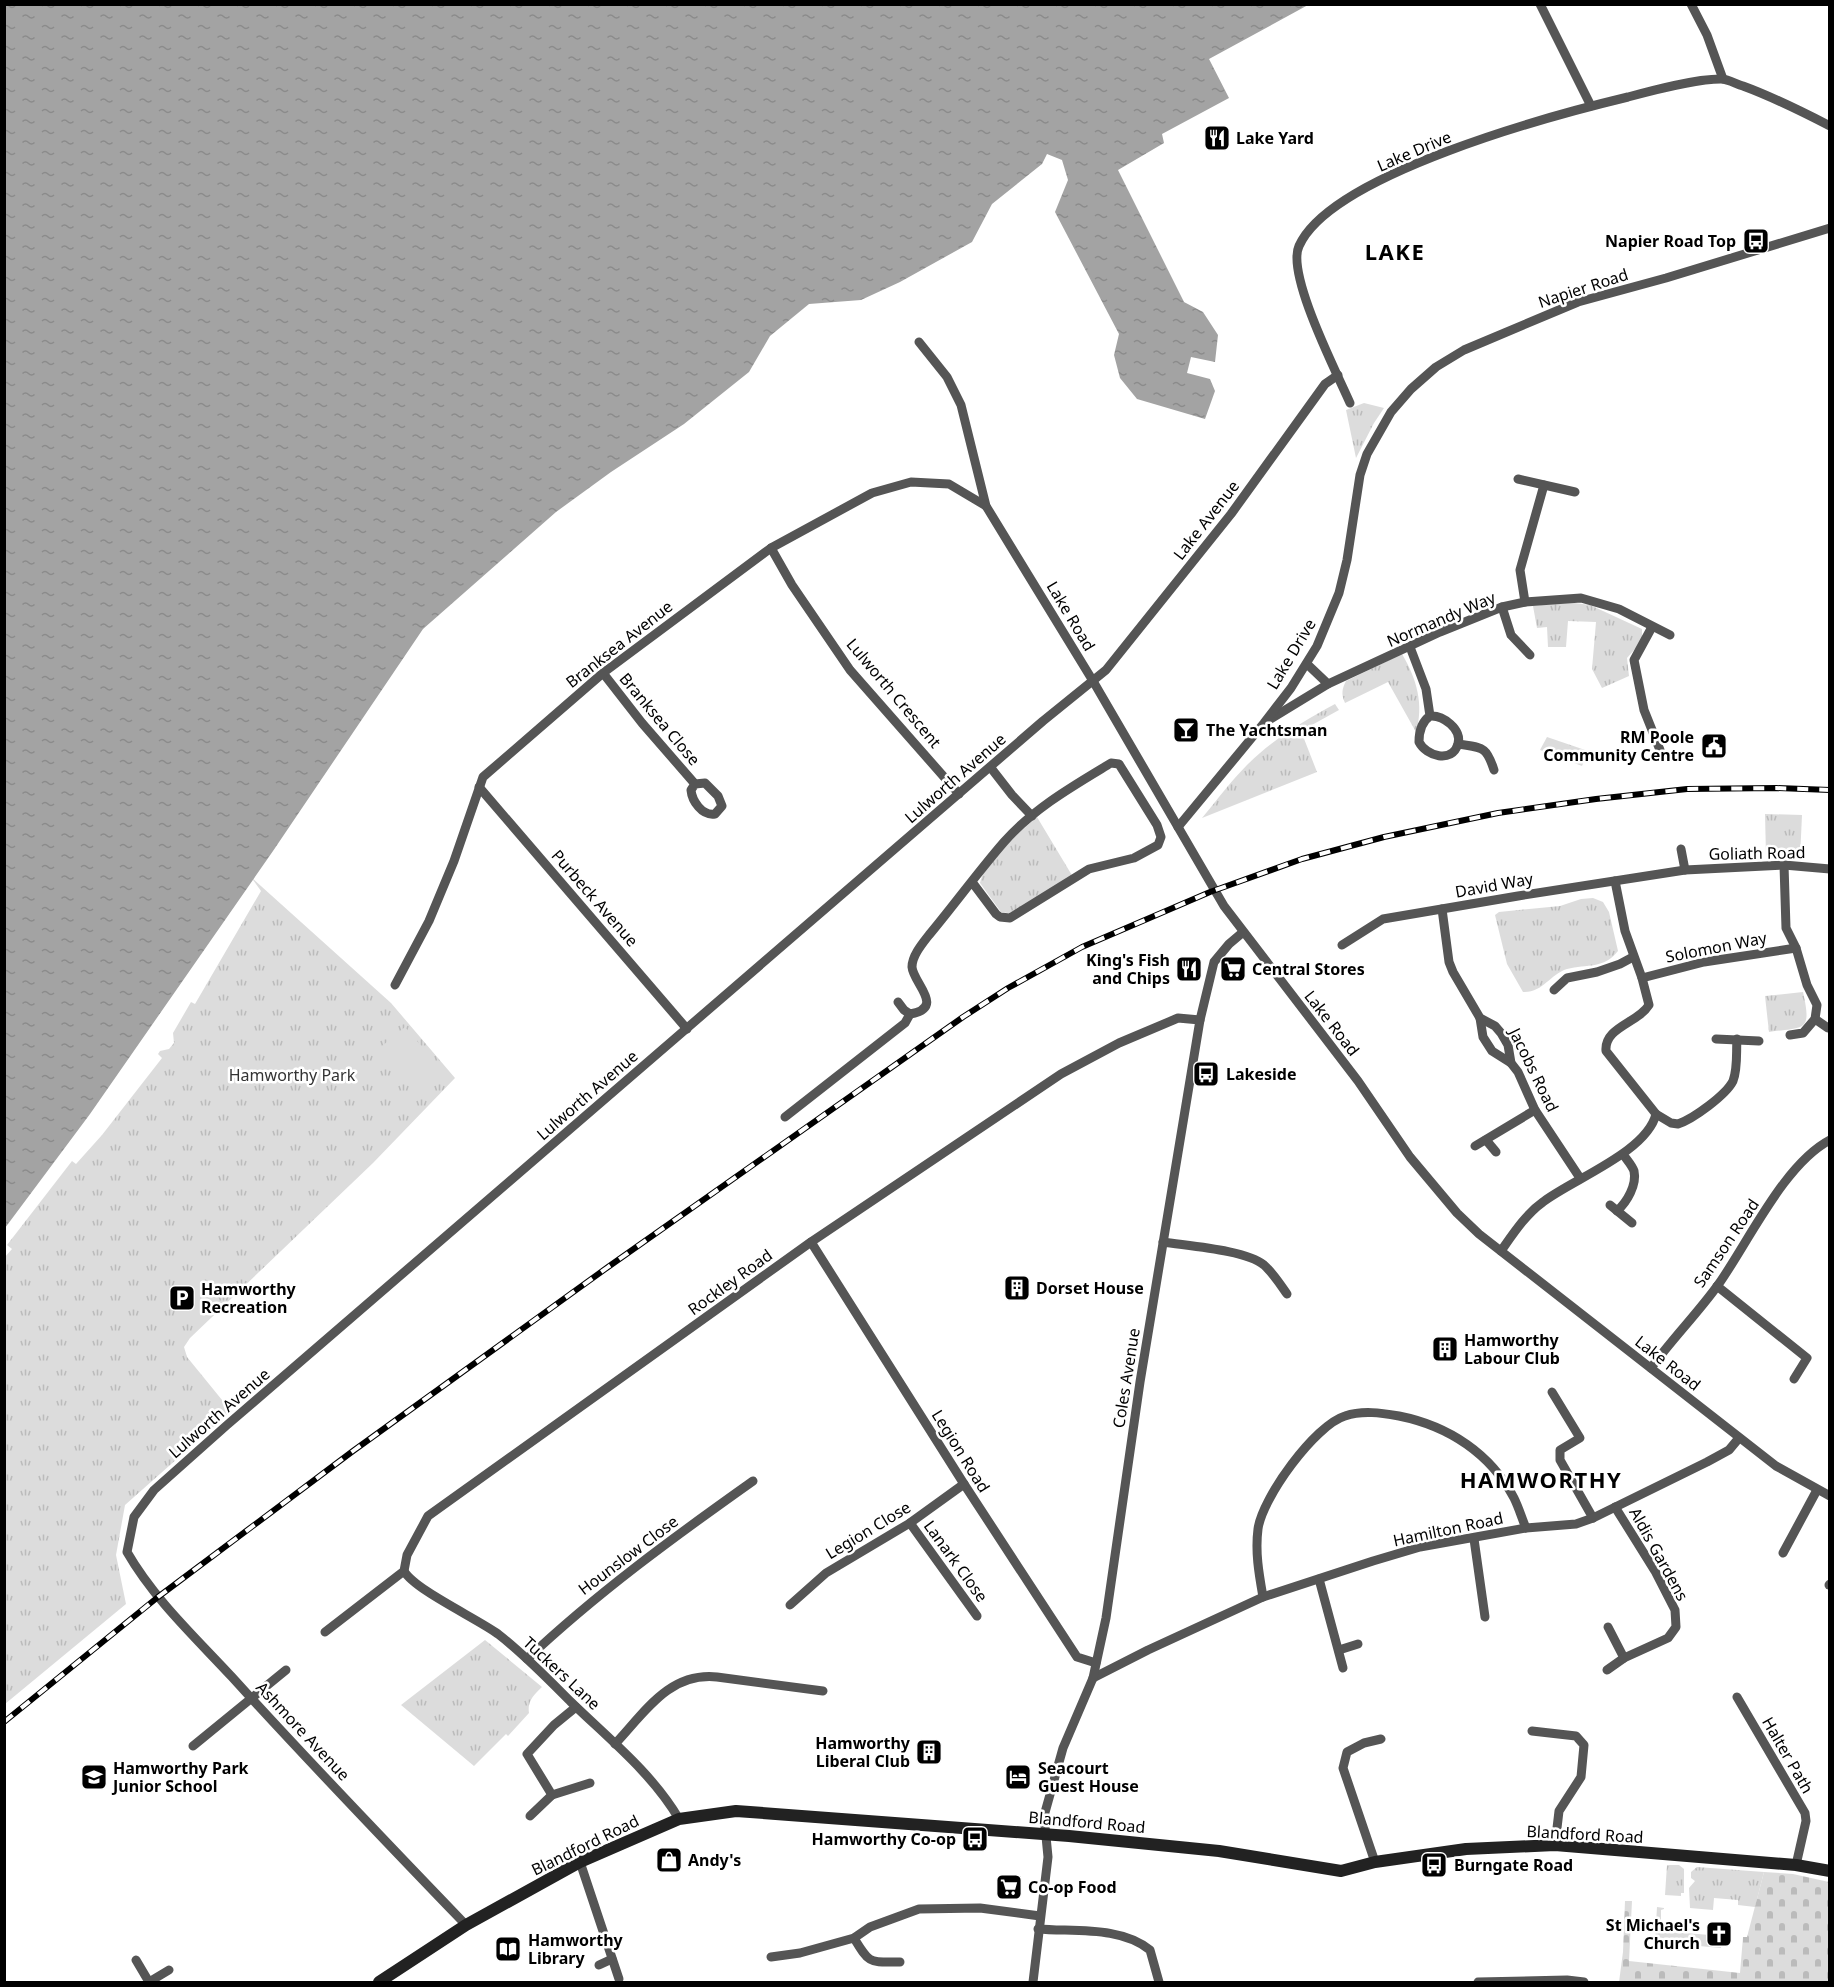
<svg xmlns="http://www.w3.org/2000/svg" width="1834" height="1987" font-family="'Noto Sans',sans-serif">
<defs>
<pattern id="grass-tufts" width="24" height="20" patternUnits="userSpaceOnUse" patternTransform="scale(1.5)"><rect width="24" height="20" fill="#dcdcdc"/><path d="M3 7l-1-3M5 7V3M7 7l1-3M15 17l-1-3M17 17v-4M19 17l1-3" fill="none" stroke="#bbb"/></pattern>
<pattern id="cemetery-stones" width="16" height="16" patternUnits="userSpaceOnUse" patternTransform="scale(1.5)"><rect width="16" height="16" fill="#dcdcdc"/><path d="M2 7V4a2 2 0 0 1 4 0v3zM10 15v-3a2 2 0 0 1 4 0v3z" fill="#bbb"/></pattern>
<pattern id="water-ripples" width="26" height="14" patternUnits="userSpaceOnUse" patternTransform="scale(1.5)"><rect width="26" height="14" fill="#a3a3a3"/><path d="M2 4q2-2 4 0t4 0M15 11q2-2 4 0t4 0" fill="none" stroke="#8b8b8b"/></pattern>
</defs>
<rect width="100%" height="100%" fill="#fff"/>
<g fill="url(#grass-tufts)">
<polygon points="1364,403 1384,408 1374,423 1356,458 1346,410"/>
<polygon points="1567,602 1590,605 1642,629 1642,641 1627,658 1629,676 1602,688 1592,669 1596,622 1568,621 1566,647 1548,647 1547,627 1537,628 1533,606"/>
<path d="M1402,654C1417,679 1424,705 1416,732L1388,682L1345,703C1341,694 1342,689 1346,681Z"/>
<path d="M1335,704L1339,710L1301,731L1317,772L1202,818C1217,800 1231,781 1247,765C1273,739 1304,721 1335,704Z"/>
<polygon points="1547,737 1588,751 1582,766 1540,750"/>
<polygon points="1765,814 1802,815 1800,858 1766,855"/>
<path d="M1037,817L1073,877L1014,914L1001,912L980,883C986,858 1018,834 1037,817Z"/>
<polygon points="251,877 391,1003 455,1078 373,1163 190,1338 184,1347 187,1357 231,1411 125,1505 116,1555 126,1604 5,1704 4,1258 12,1249 7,1245 72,1161 76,1164 102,1135 162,1058 158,1054 160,1051 169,1049 174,1043 173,1033 191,1002 195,1004 261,891"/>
<path d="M1593,898L1603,902L1609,912L1618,951C1604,969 1587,964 1567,969C1550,974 1543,993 1523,992L1507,964L1495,915L1499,912L1560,906L1581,899Z"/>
<path d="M1803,992C1812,1032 1805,1027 1769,1032L1765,996Z"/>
<path d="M485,1640L542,1687C534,1695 527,1701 529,1713L508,1736L506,1734L474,1766L401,1705Z"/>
<polygon points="1667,1865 1679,1865 1684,1869 1684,1893 1681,1893 1681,1896 1665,1895"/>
<polygon points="1697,1867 1764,1872 1755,1907 1738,1905 1738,1900 1714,1898 1713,1910 1690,1908 1689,1888 1695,1881 1691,1878 1691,1872"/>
<polygon points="1657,1907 1664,1908 1664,1909 1661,1910 1661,1931 1722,1936 1721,1948 1655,1942"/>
</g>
<polygon fill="url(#cemetery-stones)" points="1764,1872 1793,1874 1829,1882 1829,1982 1619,1982 1623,1952 1625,1901 1632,1901 1629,1961 1740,1973 1743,1937 1747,1937"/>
<polygon fill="#dcdcdc" points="405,1027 443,1071 420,1090 382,1046"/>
<polygon fill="url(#water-ripples)" points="5,4 1307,4 1308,5 1209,59 1229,98 1162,134 1164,143 1118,170 1184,302 1203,312 1218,335 1215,362 1191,357 1187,373 1210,379 1215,391 1205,419 1137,399 1120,378 1114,355 1119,334 1055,212 1068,180 1062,160 1047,154 1042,164 992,204 972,242 900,282 861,300 809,304 770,336 749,372 684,424 611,472 556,512 423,629 273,851 90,1114 5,1228"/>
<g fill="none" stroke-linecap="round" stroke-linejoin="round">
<g stroke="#555" stroke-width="9">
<polyline points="1540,4 1591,106"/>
<polyline points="1691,4 1707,35 1723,79"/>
<polyline points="919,342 947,377 961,405 986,506 1093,681 1224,906 1358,1081 1410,1157 1457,1213 1479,1234 1776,1466 1830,1496"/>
<path d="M1350,403C1337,373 1286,274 1299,246C1331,174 1553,115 1628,97C1654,90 1695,79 1721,79C1728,79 1736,84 1743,86C1773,97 1801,111 1830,126"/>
<polyline points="1518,479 1575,492"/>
<polyline points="771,548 792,585 850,670 959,794"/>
<polyline points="1525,602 1520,570 1544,485"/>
<polyline points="1502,607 1511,635 1530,655"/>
<polyline points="1652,627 1634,660 1644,710 1660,750"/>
<path d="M1410,647L1426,689L1430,716C1443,715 1462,729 1458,744C1452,764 1426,756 1419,742C1419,731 1421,722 1430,716"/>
<polyline points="1307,664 1328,684"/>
<path d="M603,673L642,723L695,784L705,783L718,796L722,806L715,814C702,816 692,801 691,790L695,784"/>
<polyline points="1269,720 1328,684 1440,632 1502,607 1525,602 1581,598 1619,609 1670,635"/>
<path d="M1458,744C1482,748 1486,745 1494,770"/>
<polyline points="991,768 1012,795 1032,816"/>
<polyline points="479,787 687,1029"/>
<polyline points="1178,827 1264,723 1291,688 1317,646 1339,593 1347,560 1360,475 1367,454 1391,412 1411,389 1436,367 1464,350 1578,302 1666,278 1830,228"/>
<polyline points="1681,849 1685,870"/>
<polyline points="1784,865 1786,928 1796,948 1807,985 1817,1005 1815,1019 1803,1033 1790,1035"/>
<polyline points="1442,909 1449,962 1453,972 1480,1018 1495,1026 1501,1033 1508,1045 1511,1063 1518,1072 1535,1110 1580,1178"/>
<polyline points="1342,945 1383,919 1518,896 1685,870 1784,865 1830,869"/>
<polyline points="1642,978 1704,962 1796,948"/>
<polyline points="395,985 429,921 454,861 483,777 603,673 771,548 872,493 911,482 949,484 986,506"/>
<polyline points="1554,990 1567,978 1597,972 1620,964 1633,957"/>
<path d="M898,1002L904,1010L910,1014C946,1008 913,983 912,967C912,956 922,944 929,935C954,905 978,872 1004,842C1034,808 1073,786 1111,763L1119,764L1157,825L1161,837L1158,845L1134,858L1089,869L1010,918L1000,917L996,914L972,882"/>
<polyline points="1480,1018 1483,1037 1492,1051 1511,1063"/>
<polyline points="1815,1019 1828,1028"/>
<polyline points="1716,1039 1759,1041"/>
<path d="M1656,1114L1671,1123L1678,1124C1693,1119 1726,1095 1733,1081C1738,1068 1736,1052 1737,1039"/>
<polyline points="785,1117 905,1023 910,1014"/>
<polyline points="1486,1140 1496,1152"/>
<polyline points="1475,1146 1535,1110"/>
<polyline points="1610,1205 1632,1223"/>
<path d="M1617,1211C1627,1202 1637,1185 1634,1171C1632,1165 1626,1159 1623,1154"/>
<polyline points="811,1242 964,1484 1077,1657 1096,1663"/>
<path d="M1163,1242C1188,1246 1246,1250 1264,1265C1273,1273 1280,1284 1287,1294"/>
<path d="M1501,1251C1513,1234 1526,1214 1543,1202C1573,1179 1647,1152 1656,1114L1606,1051C1604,1027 1638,1023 1649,1005L1642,978L1625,931L1615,881"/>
<polyline points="1717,1286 1807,1358 1794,1379"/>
<path d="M1651,1368C1672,1339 1697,1314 1718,1285C1748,1243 1784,1164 1830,1140"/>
<polyline points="1552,1392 1580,1438 1560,1450 1560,1460 1593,1518"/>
<polyline points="910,1523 977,1616"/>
<polyline points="1474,1539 1485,1617"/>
<polyline points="1783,1553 1817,1490"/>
<path d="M404,1571C415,1590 476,1618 498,1634C524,1654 548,1679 571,1702C609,1739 652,1773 679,1819"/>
<polyline points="1319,1579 1343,1668"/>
<polyline points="1829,1585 1830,1584"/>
<path d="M1263,1597C1259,1574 1255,1552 1258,1529C1262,1498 1315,1425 1345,1416C1363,1410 1381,1413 1399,1416C1449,1426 1491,1454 1514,1498C1519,1508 1522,1519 1526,1528"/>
<polyline points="790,1605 826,1573 910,1523 964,1484"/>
<polyline points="1608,1627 1624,1658"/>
<polyline points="325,1632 404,1571 407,1555 428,1516 811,1242 1061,1074 1119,1043 1178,1018 1200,1020"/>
<polyline points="1339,1650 1358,1644"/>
<path d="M527,1659C597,1593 674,1537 753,1481"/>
<polyline points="1607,1670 1624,1658 1668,1638 1676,1627 1675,1610 1655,1571 1615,1507"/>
<polyline points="1093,1678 1148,1650 1263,1597 1373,1561 1420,1547 1526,1528 1576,1524 1593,1518 1707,1462 1729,1450 1739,1438"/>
<polyline points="1737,1697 1805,1813 1806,1821 1796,1865"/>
<polyline points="576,1707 554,1725 527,1754 552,1795 590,1783"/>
<polyline points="1532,1731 1576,1736 1584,1745 1581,1777 1559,1811 1555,1845"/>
<path d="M615,1744C645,1712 669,1672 717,1677L823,1691"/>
<polyline points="193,1746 286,1670"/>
<polyline points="530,1816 552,1795"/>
<polyline points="580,1862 619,1979"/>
<polyline points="1375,1862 1343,1768 1347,1752 1364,1743 1381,1739"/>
<path d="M466,1925C387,1843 308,1761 232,1677C195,1637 154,1599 127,1552L134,1517L154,1490L227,1425L1043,721L1106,670L1231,514L1325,384L1338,375"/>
<path d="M1038,1929C1075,1932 1120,1926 1150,1950L1159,1982"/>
<path d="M854,1938C870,1965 870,1962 900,1962"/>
<polyline points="771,1957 800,1953 854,1938 870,1927 919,1909 980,1908 1040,1916"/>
<polyline points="136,1960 149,1982"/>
<polyline points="599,1965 612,1959"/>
<polyline points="149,1982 169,1970"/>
<polyline points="1033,1982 1048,1857 1044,1816 1063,1748 1093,1678 1106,1618 1140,1382 1200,1020 1214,962 1229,944 1242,933"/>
<polyline points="1478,1982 1567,1980 1584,1982"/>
</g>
<polyline stroke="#222" stroke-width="12" points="379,1982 466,1925 580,1862 679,1819 736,1811 1069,1836 1219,1851 1341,1871 1375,1862 1466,1849 1555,1845 1796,1865 1830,1871"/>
<defs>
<polyline id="rail" points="4,1722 158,1597 353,1451 608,1267 963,1017 1008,988 1082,947 1210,892 1302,859 1384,837 1498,813 1596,799 1687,789 1776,788 1830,790"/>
</defs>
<use href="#rail" stroke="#000" stroke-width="6"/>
<use href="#rail" stroke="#fff" stroke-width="4" stroke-dasharray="11" stroke-linecap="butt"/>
</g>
<defs>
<symbol id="restaurant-square" viewBox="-11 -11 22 22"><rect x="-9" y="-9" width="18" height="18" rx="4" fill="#000" stroke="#fff"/><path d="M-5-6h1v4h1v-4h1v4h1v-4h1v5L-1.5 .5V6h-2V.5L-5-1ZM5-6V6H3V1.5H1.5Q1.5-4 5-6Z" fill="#fff"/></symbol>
<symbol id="bus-square" viewBox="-11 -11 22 22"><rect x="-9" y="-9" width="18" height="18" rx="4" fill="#000" stroke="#fff"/><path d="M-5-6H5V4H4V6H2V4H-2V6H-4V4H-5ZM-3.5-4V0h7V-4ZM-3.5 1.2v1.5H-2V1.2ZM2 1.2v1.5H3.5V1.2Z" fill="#fff"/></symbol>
<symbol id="bar-square" viewBox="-11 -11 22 22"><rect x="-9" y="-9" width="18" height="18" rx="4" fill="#000" stroke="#fff"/><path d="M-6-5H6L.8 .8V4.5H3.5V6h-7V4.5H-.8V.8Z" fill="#fff"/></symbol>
<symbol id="civic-square" viewBox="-11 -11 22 22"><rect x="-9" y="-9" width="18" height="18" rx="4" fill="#000" stroke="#fff"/><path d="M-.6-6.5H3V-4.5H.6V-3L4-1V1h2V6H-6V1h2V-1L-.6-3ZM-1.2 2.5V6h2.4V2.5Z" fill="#fff"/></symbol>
<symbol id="supermarket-square" viewBox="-11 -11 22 22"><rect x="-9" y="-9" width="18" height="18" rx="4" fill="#000" stroke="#fff"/><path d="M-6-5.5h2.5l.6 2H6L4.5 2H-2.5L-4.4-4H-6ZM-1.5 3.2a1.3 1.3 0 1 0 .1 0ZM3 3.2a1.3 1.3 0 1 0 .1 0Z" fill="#fff"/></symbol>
<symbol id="building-square" viewBox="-11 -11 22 22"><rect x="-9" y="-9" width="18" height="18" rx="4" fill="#000" stroke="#fff"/><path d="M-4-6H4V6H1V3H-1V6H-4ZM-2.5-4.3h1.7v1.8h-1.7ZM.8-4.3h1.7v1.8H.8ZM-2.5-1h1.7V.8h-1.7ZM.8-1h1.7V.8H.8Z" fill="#fff"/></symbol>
<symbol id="parking-square" viewBox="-11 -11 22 22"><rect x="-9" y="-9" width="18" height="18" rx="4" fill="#000" stroke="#fff"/><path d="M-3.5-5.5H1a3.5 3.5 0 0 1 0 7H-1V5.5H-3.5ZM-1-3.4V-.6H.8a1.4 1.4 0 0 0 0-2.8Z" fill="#fff"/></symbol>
<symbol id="school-square" viewBox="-11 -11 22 22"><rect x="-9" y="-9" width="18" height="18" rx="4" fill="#000" stroke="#fff"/><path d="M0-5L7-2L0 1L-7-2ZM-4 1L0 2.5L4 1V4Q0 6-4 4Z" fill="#fff"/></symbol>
<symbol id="hotel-square" viewBox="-11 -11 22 22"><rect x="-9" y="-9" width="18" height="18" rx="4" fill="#000" stroke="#fff"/><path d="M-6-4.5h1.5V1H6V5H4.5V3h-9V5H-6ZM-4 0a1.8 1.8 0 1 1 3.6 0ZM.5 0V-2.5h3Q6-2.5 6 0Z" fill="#fff"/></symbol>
<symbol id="shop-square" viewBox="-11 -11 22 22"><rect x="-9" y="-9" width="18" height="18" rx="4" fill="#000" stroke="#fff"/><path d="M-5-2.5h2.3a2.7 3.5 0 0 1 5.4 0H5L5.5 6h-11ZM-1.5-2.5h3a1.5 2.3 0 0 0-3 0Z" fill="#fff"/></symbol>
<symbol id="church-square" viewBox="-11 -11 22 22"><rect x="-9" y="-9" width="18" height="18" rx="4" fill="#000" stroke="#fff"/><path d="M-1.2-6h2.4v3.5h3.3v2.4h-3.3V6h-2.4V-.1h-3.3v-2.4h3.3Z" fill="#fff"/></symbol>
<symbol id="library-square" viewBox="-11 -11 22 22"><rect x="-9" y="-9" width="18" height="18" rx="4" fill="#000" stroke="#fff"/><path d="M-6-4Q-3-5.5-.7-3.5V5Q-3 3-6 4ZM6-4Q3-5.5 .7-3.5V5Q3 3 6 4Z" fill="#fff"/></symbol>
</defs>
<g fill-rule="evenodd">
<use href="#restaurant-square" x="1202" y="123" width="30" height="30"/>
<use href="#bus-square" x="1741" y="226" width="30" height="30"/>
<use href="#bar-square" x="1171" y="715" width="30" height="30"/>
<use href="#civic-square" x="1699" y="731" width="30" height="30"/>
<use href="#restaurant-square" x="1174" y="954" width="30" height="30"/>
<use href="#supermarket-square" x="1218" y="954" width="30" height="30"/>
<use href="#bus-square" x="1191" y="1059" width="30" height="30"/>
<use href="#building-square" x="1002" y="1273" width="30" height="30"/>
<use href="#parking-square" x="167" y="1283" width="30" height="30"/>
<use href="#building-square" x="1430" y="1334" width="30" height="30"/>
<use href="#building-square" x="914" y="1737" width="30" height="30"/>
<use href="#school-square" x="79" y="1762" width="30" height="30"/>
<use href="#hotel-square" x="1003" y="1762" width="30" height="30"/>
<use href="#bus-square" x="960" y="1824" width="30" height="30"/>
<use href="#shop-square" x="654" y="1845" width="30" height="30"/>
<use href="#bus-square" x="1419" y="1850" width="30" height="30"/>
<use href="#supermarket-square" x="994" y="1872" width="30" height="30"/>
<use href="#church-square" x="1704" y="1919" width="30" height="30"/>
<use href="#library-square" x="493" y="1934" width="30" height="30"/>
</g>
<g text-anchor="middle" stroke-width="5" stroke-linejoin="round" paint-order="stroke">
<g font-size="16" font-weight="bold" fill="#000" stroke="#fff" text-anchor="start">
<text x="1236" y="144">Lake Yard</text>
<text x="1736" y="247" text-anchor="end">Napier Road Top</text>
<text x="1206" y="736">The Yachtsman</text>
<text x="1694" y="743" text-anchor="end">RM Poole<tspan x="1694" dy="18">Community Centre</tspan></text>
<text x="1170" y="966" text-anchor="end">King's Fish<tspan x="1170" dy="18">and Chips</tspan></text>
<text x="1252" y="975">Central Stores</text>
<text x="1226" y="1080">Lakeside</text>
<text x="1036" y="1294">Dorset House</text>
<text x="201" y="1295">Hamworthy<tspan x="201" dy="18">Recreation</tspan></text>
<text x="1464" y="1346">Hamworthy<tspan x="1464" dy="18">Labour Club</tspan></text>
<text x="910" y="1749" text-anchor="end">Hamworthy<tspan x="910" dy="18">Liberal Club</tspan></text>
<text x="113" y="1774">Hamworthy Park<tspan x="113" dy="18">Junior School</tspan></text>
<text x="1038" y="1774">Seacourt<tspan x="1038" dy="18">Guest House</tspan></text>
<text x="956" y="1845" text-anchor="end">Hamworthy Co-op</text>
<text x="688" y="1866">Andy's</text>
<text x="1454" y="1871">Burngate Road</text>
<text x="1028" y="1893">Co-op Food</text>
<text x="1700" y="1931" text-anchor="end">St Michael's<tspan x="1700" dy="18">Church</tspan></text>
<text x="528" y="1946">Hamworthy<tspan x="528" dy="18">Library</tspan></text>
</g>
<g font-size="16" fill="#000" stroke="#fff">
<text transform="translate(1414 151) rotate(-23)" y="6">Lake Drive</text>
<text transform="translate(1583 288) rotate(-18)" y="6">Napier Road</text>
<text transform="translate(1206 520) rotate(-52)" y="6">Lake Avenue</text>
<text transform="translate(1071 616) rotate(59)" y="6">Lake Road</text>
<text transform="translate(1441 619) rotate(-23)" y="6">Normandy Way</text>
<text transform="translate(619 644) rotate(-38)" y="6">Branksea Avenue</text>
<text transform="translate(1291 654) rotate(-59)" y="6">Lake Drive</text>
<text transform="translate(894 693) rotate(50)" y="6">Lulworth Crescent</text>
<text transform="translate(660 719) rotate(50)" y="6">Branksea Close</text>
<text transform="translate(955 778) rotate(-41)" y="6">Lulworth Avenue</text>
<text transform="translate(1757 853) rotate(-1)" y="6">Goliath Road</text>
<text transform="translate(1494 885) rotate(-10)" y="6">David Way</text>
<text transform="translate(595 898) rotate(49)" y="6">Purbeck Avenue</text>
<text transform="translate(1716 947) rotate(-11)" y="6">Solomon Way</text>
<text transform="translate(1332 1023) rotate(52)" y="6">Lake Road</text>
<text transform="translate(1534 1070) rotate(64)" y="6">Jacobs Road</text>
<text transform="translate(587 1095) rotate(-41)" y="6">Lulworth Avenue</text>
<text transform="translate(1726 1243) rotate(-56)" y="6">Samson Road</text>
<text transform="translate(730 1282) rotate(-36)" y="6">Rockley Road</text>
<text transform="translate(1668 1363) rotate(38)" y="6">Lake Road</text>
<text transform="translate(1126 1378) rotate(-81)" y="6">Coles Avenue</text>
<text transform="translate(219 1413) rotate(-41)" y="6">Lulworth Avenue</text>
<text transform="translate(961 1451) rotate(58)" y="6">Legion Road</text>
<text transform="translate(1448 1529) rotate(-12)" y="6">Hamilton Road</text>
<text transform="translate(868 1530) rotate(-31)" y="6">Legion Close</text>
<text transform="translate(1659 1554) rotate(61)" y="6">Aldis Gardens</text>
<text transform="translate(628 1555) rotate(-37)" y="6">Hounslow Close</text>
<text transform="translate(956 1561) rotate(54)" y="6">Lanark Close</text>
<text transform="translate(562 1673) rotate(43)" y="6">Tuckers Lane</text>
<text transform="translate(303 1731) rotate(47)" y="6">Ashmore Avenue</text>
<text transform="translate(1788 1755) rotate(60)" y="6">Halter Path</text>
<text transform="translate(1087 1822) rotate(5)" y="6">Blandford Road</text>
<text transform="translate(1585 1834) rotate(3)" y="6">Blandford Road</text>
<text transform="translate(585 1845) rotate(-26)" y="6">Blandford Road</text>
</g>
<g font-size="16" fill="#333" stroke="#fff">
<text x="292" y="1081">Hamworthy Park</text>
</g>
<g font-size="22" font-weight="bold" letter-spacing="1.5" fill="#000" stroke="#fff">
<text x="1395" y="260">LAKE</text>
<text x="1541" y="1488">HAMWORTHY</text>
</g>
</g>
<rect width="1834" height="1987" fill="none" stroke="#000000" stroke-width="12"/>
</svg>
